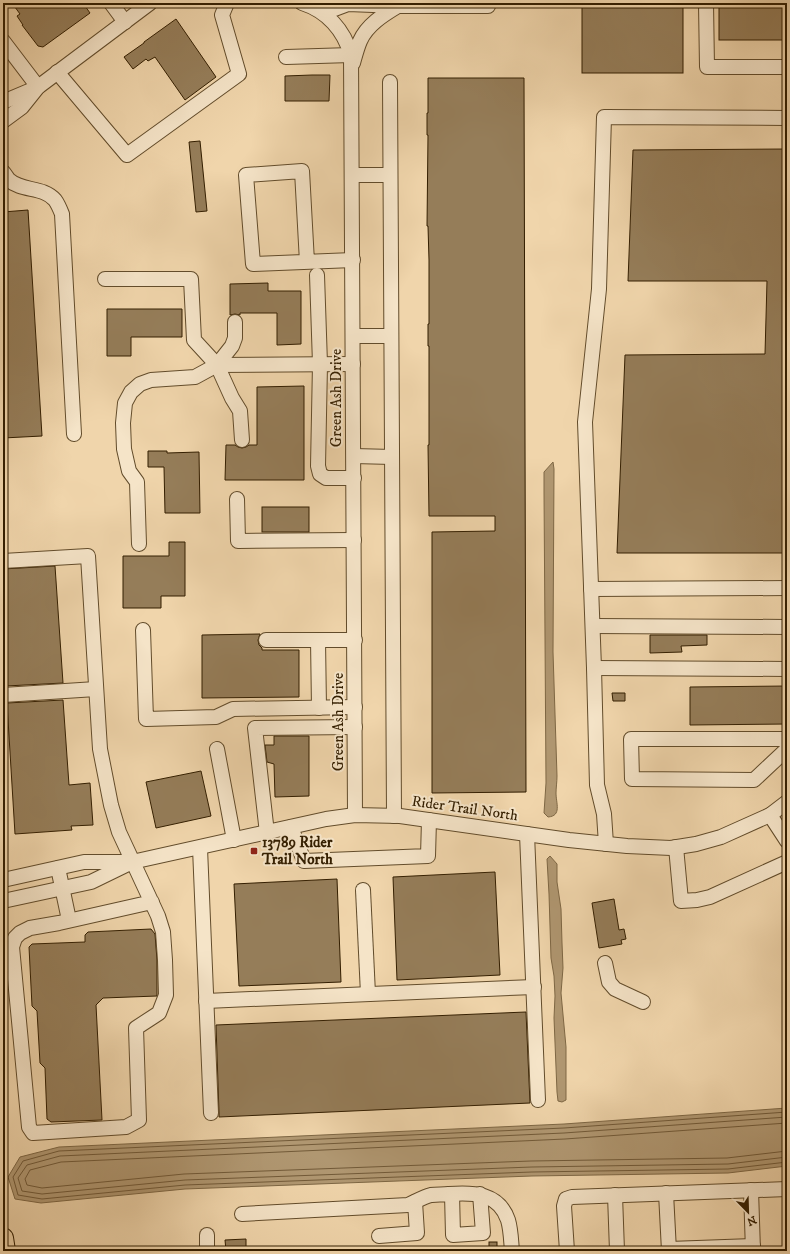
<svg xmlns="http://www.w3.org/2000/svg" width="790" height="1254" font-family="'IM FELL DW Pica',serif">
<rect width="100%" height="100%" fill="#f0d5ab"/>
<filter id="stains"><feTurbulence type="fractalNoise" baseFrequency=".005" numOctaves="4"/><feColorMatrix values="0 0 0 0 .2 0 0 0 0 .09 0 0 0 0 .02 0 0 0 .5 -.17"/></filter>
<radialGradient id="worn" r=".72"><stop offset=".6" stop-color="#630" stop-opacity="0"/><stop offset="1" stop-color="#630" stop-opacity=".3"/></radialGradient>
<g fill="#b09771" stroke="#7e6744">
<path d="M553,462L554,469L553,652L557,776C557,782 556,788 556,793C556,803 562,816 548,817L544,813L546,783L544,491V472Z"/>
<polygon points="550,856 557,864 557,882 561,909 562,943 563,968 561,993 566,1047 566,1100 562,1102 558,1101 557,1092 554,1018 555,996 554,976 551,958 549,894 547,859"/>
<polygon points="787,1108 787,1166 728,1173 532,1176 185,1189 41,1203 15,1199 8,1177 20,1157 59,1147 564,1124"/>
</g>
<g fill="none" stroke-linecap="round" stroke-linejoin="round">
<g stroke="#725a38" stroke-width="1">
<polyline points="787,1112 564,1128 59,1151 23,1161 13,1177 18,1195 42,1199 185,1185 532,1172 728,1169 787,1162"/>
<polyline points="787,1117 564,1133 60,1156 27,1165 18,1178 22,1191 42,1194 185,1180 532,1167 728,1164 787,1157"/>
<polyline points="787,1123 565,1139 61,1162 30,1170 25,1179 27,1185 42,1188 184,1174 531,1161 727,1158 787,1151"/>
</g>
</g>
<g fill="#957d59" stroke="#331e00">
<polygon points="12,3 83,3 90,13 43,47 38,46 22,25 23,25 17,16 20,14"/>
<rect x="582" y="3" width="101" height="70"/>
<rect x="719" y="3" width="68" height="37"/>
<polygon points="176,19 216,77 185,100 155,57 148,61 146,59 133,69 124,57 144,43 144,42"/>
<polygon points="312,75 330,75 329,101 285,101 285,76"/>
<polygon points="428,78 524,78 526,792 432,793 432,532 495,531 495,516 429,516 428,445 429,445 429,346 428,346 428,324 429,324 429,260 428,226 427,226 428,135 427,135 427,113 428,113"/>
<polygon points="200,141 207,211 196,212 189,142"/>
<polygon points="787,149 787,553 617,553 625,355 765,354 767,281 628,281 633,150"/>
<polygon points="28,210 42,436 3,438 3,212"/>
<polygon points="268,283 268,291 301,291 301,344 277,345 277,313 240,313 240,315 235,314 230,315 230,284"/>
<polygon points="107,309 182,309 182,337 131,337 131,356 107,356"/>
<polygon points="304,386 304,480 225,480 226,445 235,445 238,447 242,448 246,447 249,445 257,445 257,387"/>
<polygon points="148,451 167,451 167,453 199,452 200,513 165,513 164,467 148,467"/>
<rect x="262" y="507" width="47" height="25"/>
<polygon points="169,542 185,542 185,596 161,596 161,608 123,608 123,556 169,556"/>
<polygon points="55,566 63,683 6,686 6,655 3,647 3,569"/>
<polygon points="260,634 258,640 259,645 262,648 262,650 299,650 299,697 202,698 202,635"/>
<polygon points="650,635 707,635 707,645 681,646 682,652 650,653"/>
<polygon points="787,686 787,724 690,725 690,687"/>
<polygon points="612,693 625,693 625,701 613,701"/>
<polygon points="63,700 69,785 90,783 93,825 71,826 72,830 15,834 7,703"/>
<polygon points="274,736 309,736 309,796 275,797 274,764 267,762 265,745 274,745"/>
<polygon points="201,771 211,816 156,828 146,782"/>
<polygon points="495,872 500,975 397,980 393,877"/>
<polygon points="337,879 341,982 239,986 234,884"/>
<polygon points="614,899 619,930 624,929 626,939 621,940 622,944 599,948 592,903"/>
<polygon points="151,929 155,934 157,960 157,996 103,998 96,1005 102,1120 51,1122 47,1119 45,1068 40,1063 37,1011 32,1006 29,947 32,944 85,942 85,935 88,932"/>
<polygon points="526,1012 530,1103 219,1117 219,1113 216,1025"/>
<polygon points="246,1239 246,1251 226,1251 225,1240"/>
<rect x="489" y="1242" width="8" height="9"/>
</g>
<g fill="none" stroke-linecap="round" stroke-linejoin="round">
<defs>
<g id="minor">
<polyline points="111,3 125,22"/>
<path d="M302,3C327,11 344,30 351,55L355,815"/>
<polyline points="706,3 707,67 787,67"/>
<polyline points="324,13 348,4 398,6 488,6"/>
<polyline points="3,41 38,87"/>
<polyline points="286,57 351,55"/>
<path d="M353,63C355,56 357,48 360,41C367,25 383,15 398,6"/>
<polyline points="57,72 127,155 239,74 222,15 227,3"/>
<polyline points="390,82 394,816"/>
<polyline points="3,102 36,88"/>
<polyline points="3,121 22,107 38,87 150,3"/>
<path d="M3,172C5,174 7,178 9,180C22,192 43,186 55,200C58,204 60,209 62,214L74,434"/>
<polyline points="352,175 390,175"/>
<polyline points="307,262 302,171 246,175 253,264 353,260"/>
<polyline points="317,275 320,364 318,466 320,474 326,478 354,478"/>
<polyline points="105,279 191,279 194,340 217,365 232,398 240,411 242,440"/>
<polyline points="353,336 391,336"/>
<polyline points="217,365 353,364"/>
<polyline points="354,456 392,457"/>
<polyline points="237,499 238,541 354,540"/>
<polyline points="139,544 137,482 129,471 124,449 123,423 125,403 131,392 140,384 151,380 195,377 217,365 232,346 235,338 235,322"/>
<polyline points="3,561 88,556 100,749 111,805 119,832 158,916 163,932 165,960 166,995 159,1013 136,1028 139,1120 126,1127 33,1133 29,1127 12,947 15,938 20,933 30,928 59,923 152,902"/>
<polyline points="591,589 787,588"/>
<polyline points="593,626 787,627"/>
<polyline points="143,630 146,719 216,717 233,709 355,707"/>
<polyline points="266,640 355,640"/>
<polyline points="318,640 319,708"/>
<polyline points="594,668 787,669"/>
<polyline points="3,695 96,689"/>
<polyline points="787,739 631,739 632,779 754,780 787,749"/>
<polyline points="217,749 234,840"/>
<polyline points="770,815 787,841"/>
<polyline points="291,827 304,861 428,856 429,820"/>
<polyline points="267,833 255,728 355,727"/>
<polyline points="527,834 538,1100"/>
<polyline points="606,844 604,814 597,785 594,668 585,422 599,289 604,117 787,118"/>
<polyline points="676,847 681,901 697,900 710,897 787,862"/>
<polyline points="200,848 211,1113"/>
<polyline points="58,868 69,920"/>
<polyline points="3,880 84,862 132,862 326,819 355,815 400,816 569,840 627,846 671,848 696,844 721,837 770,815 787,802"/>
<polyline points="363,890 368,994"/>
<polyline points="3,901 91,882 128,864"/>
<polyline points="605,963 609,982 615,989 643,1002"/>
<polyline points="206,1001 534,987"/>
<polyline points="751,1190 753,1251"/>
<polyline points="666,1193 669,1251"/>
<polyline points="452,1194 453,1235 483,1233 480,1194"/>
<polyline points="615,1195 617,1251"/>
<path d="M242,1214L408,1205C415,1202 423,1197 431,1195C437,1194 443,1195 449,1194C473,1192 499,1193 508,1220C511,1230 511,1241 512,1251"/>
<polyline points="207,1235 207,1251"/>
<polyline points="379,1236 417,1233 415,1202"/>
<polyline points="669,1249 753,1246"/>
<polyline points="567,1251 564,1206 566,1199 572,1197 787,1189"/>
</g>
<polyline id="highway" points="3,1238 5,1251"/>
</defs>
<use href="#minor" stroke="#624c2b" stroke-width="16"/>
<use href="#highway" stroke="#331e00" stroke-width="22"/>
<use href="#minor" stroke="#f5e4c8" stroke-width="14"/>
<use href="#highway" stroke="#f0d5ab" stroke-width="20"/>
</g>
<rect fill="#8f2418" stroke="#f5e4c8" stroke-width="1.5" x="250" y="847" width="8" height="8" rx="2"/>
<g text-anchor="middle" stroke-width="4" stroke-linejoin="round" paint-order="stroke">
<g font-size="15" fill="#331e00" stroke="#f5e4c8">
<text transform="translate(336 398) rotate(-90)" y="5">Green Ash Drive</text>
<text transform="translate(338 722) rotate(-90)" y="5">Green Ash Drive</text>
<text transform="translate(465 808) rotate(8)" y="5">Rider Trail North</text>
</g>
<g font-size="15" font-weight="bold" fill="#331e00" stroke="#f5e4c8" text-anchor="start">
<text x="262" y="847">13789 Rider<tspan x="262" dy="17">Trail North</tspan></text>
</g>
</g>
<rect width="790" height="1254" fill="none" stroke="#f0d5ab" stroke-width="16"/>
<rect x="4" y="4" width="782" height="1246" fill="none" stroke="#331e00" stroke-width="2"/>
<rect x="8" y="8" width="774" height="1238" fill="none" stroke="#331e00"/>
<g transform="translate(748 1212) rotate(157)" stroke="#f5e4c8" stroke-width="3" paint-order="stroke">
<path d="M0-3L7 15L0 10L-7 15Z" fill="#331e00"/>
<text y="-6" font-size="11" font-weight="bold" text-anchor="middle" fill="#331e00">N</text>
</g>
<rect width="100%" height="100%" filter="url(#stains)"/>
<rect width="100%" height="100%" fill="url(#worn)"/>
</svg>
